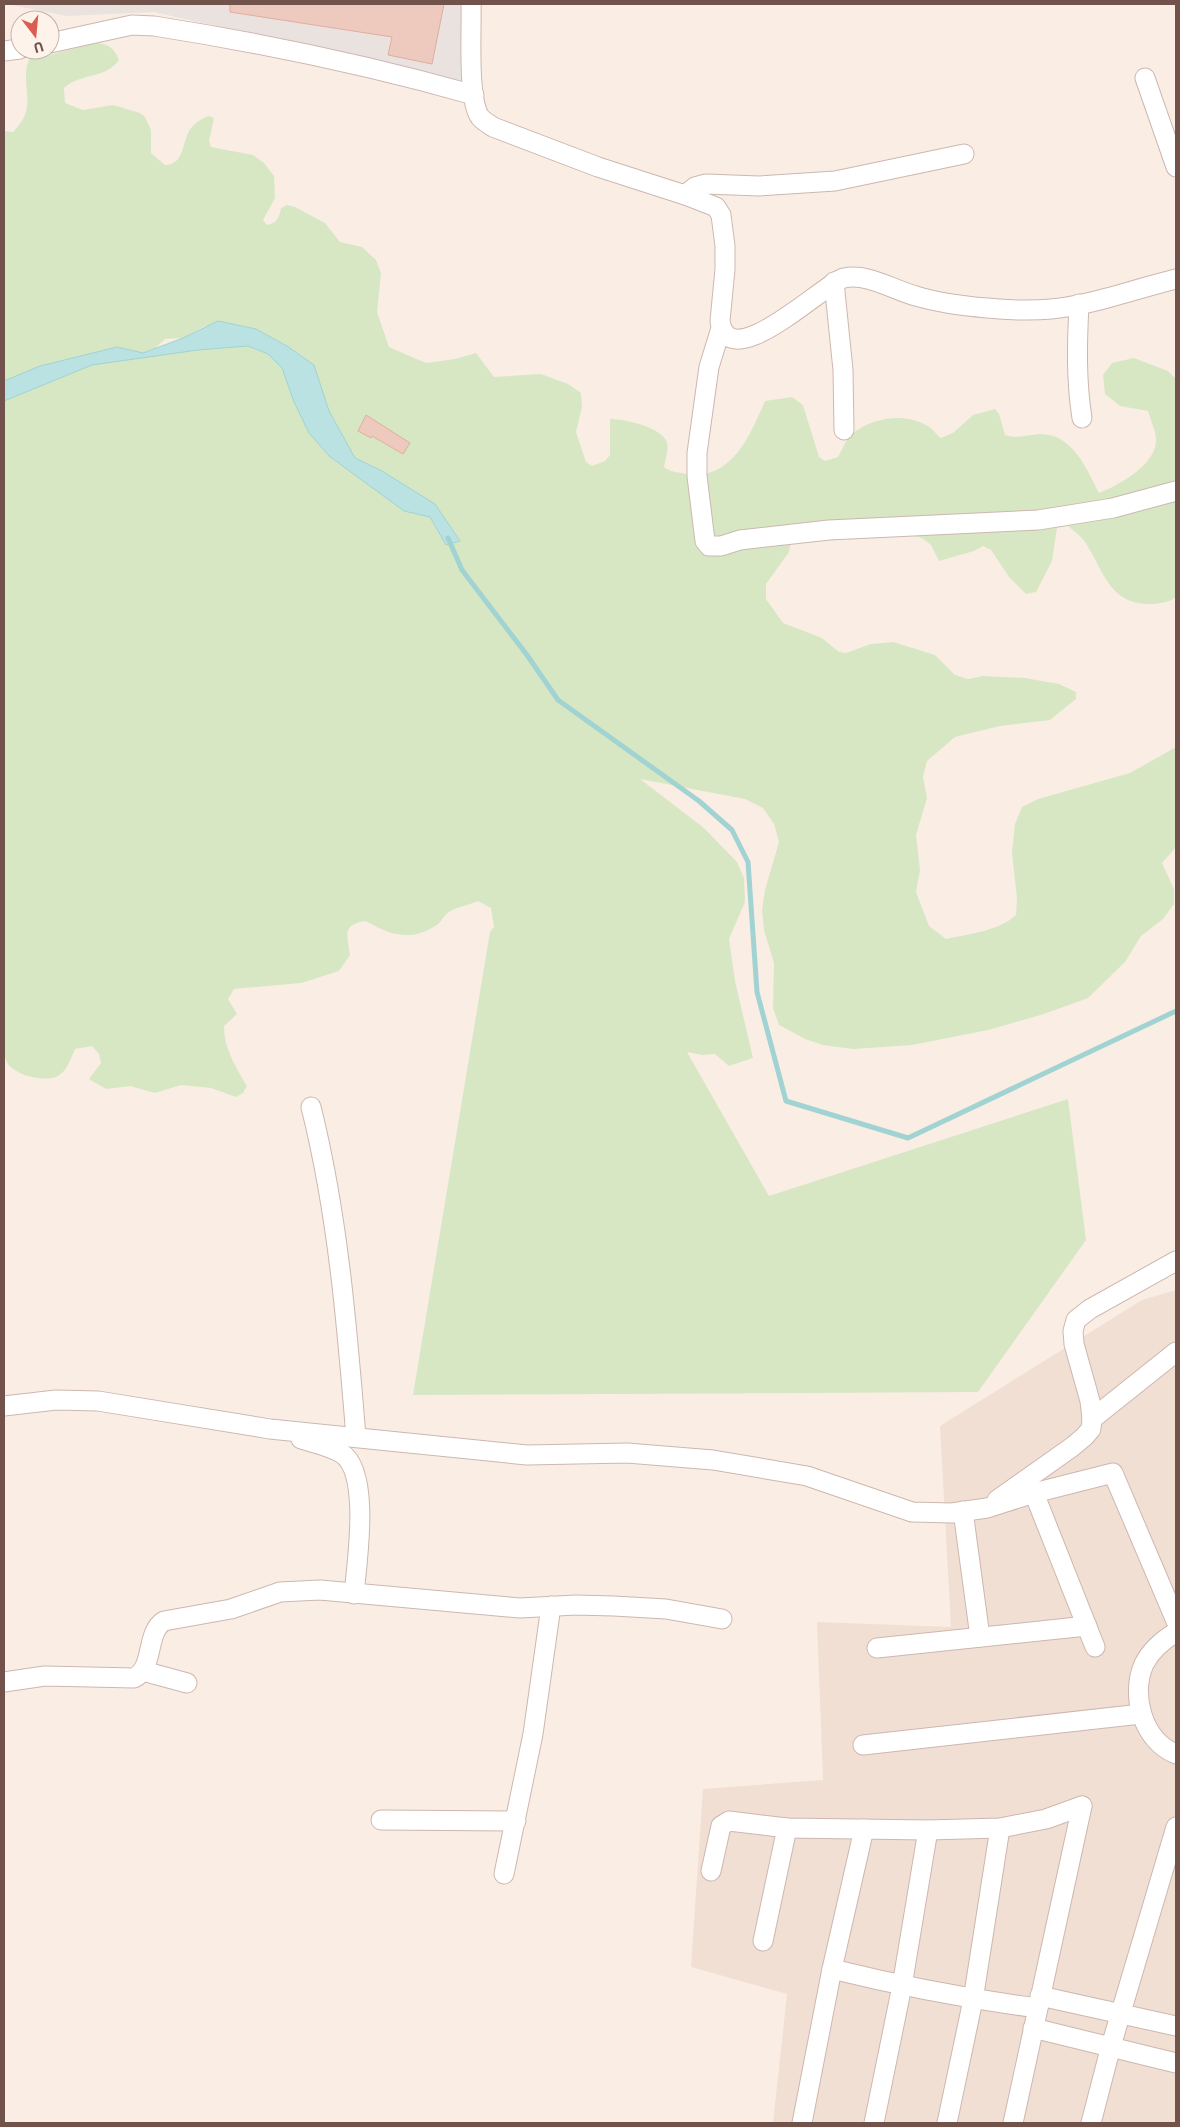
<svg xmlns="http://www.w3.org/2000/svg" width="1180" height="2127" font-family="'IBM Plex Sans',sans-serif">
<rect width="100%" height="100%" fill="#faeee4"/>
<polygon fill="#f1dfd3" points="1176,1290 1176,2123 773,2123 787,1994 691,1967 703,1789 823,1780 817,1622 951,1627 940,1426 1142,1300"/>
<polygon fill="#eae2de" points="7,4 463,4 461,81 154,12 67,16"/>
<path fill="#d7e7c4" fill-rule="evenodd" d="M94,43C108,43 114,48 119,60C106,79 80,73 64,88L65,103L83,110L113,105L140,113L145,117L151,130V153L165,165C186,164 181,141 191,128C196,122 202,119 208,116L214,118L209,141L211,147L253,155L264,163L274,176L275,198L263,220L267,225C277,223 279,218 281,208L287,205L295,207L325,223L340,242L362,247L376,260L381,273L377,312L389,347L426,363L455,359L476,353L494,377L541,374L568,384L581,393L582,407L576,432L586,462L592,466L605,461L610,455V419C624,419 663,427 667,443C669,450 665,460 664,467C670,472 678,472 686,474C732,481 750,435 765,401L792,397L803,405L819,457L825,461L838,457C842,450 846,439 852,434C871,418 904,412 926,425C932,428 936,434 941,438L953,433L973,415L995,409L999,414L1005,435C1017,439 1027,435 1040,434C1073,434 1086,468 1099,493C1119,485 1158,464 1156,438C1155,429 1150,419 1148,411L1120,406L1105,394L1103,375L1112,363L1134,358L1168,371L1176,379V597C1170,602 1159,604 1151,604C1109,605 1104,571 1085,542C1081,536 1074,531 1068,526L1057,528L1052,561L1036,592L1026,594L1009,577L991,550L983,546L974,551L939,561L931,545L922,538L883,528L792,537L789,552L766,584V599L783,623L822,638L839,652L846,653L871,644L893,642L935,655L955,675L968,679L983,676L1025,678L1059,684L1076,692V699L1050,720L1000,726L955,737L927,761L923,777L927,798L916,835L920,870L916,892L929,926L946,939C968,934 999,931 1016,915L1017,898L1012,853L1015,824L1022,807L1038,799L1130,773L1176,747V847L1162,863L1174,889V904L1163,919L1141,936L1125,962L1088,998L1044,1014L988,1030L912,1045L853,1049L823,1045L805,1039L779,1025L773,1008L774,963L764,930L762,910L765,890L779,842L774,824L763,808L745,799L640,779L704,828L737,862L744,878L745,902L729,939L735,981L753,1058L729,1066L715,1054L702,1055L687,1052L769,1196L1068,1099L1086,1240L978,1392L413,1395L490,932L494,927L491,908L478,901C469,905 456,907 449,912C444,915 442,921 438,924C413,942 391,936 366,921C342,924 347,935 350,955L339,971L301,983L234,989L228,999L237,1014L224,1026C224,1049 236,1067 247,1086L243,1093L236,1097L211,1088L181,1085L155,1093L130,1086L106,1089L89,1079L101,1063L99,1054L92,1046L75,1049C71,1058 67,1071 58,1076C45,1083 11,1075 6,1060C4,1055 4,1047 4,1040V131L13,132C18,127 24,119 26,112C31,93 19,71 33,54L46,56ZM205,326L221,334L150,353L165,339L183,338Z"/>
<polygon fill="#bae2e2" stroke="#a1d3d3" points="218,321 256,329 287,346 314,365 329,411 355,458 382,471 435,504 460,541 446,545 430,517 404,511 329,456 309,433 294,402 282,368 268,354 248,346 198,350 92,365 4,401 4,381 40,366 117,347 143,353 183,338"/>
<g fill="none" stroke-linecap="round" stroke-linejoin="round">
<polyline stroke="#a1d3d3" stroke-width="5" points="448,538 462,570 527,655 558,700 699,801 732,830 748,862 757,992 786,1101 908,1138 1176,1011"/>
</g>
<g fill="#eecabe" stroke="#dfaea0">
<polygon points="230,4 444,4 432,64 388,55 392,37 230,12"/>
<polygon points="366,415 410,443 403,454 372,436 371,438 358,431"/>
</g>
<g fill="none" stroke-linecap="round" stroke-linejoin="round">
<defs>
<g id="street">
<path d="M471,4C472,29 467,98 480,117C483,121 489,124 493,127L598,167L685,195L716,207L721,215L725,246V269L720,321C729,378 824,283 844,278C868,273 893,290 916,296C939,303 963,306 987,308C1008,310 1030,311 1051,309C1093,305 1135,289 1176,279"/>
<path d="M50,43L132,25L154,26C262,43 368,65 474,95"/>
<polyline points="4,51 20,49"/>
<polyline points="1145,78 1176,167"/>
<polyline points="685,195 695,187 706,184 759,186 835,181 964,154"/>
<polyline points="834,282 843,370 844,430"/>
<path d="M1079,304C1077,343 1076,380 1082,418"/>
<polyline points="721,328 709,367 697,453 697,476 705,541 709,546 721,546 740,540 829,530 1038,520 1113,508 1176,491"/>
<path d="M311,1107C338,1215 347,1326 356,1437"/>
<polyline points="4,1406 56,1400 98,1401 270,1429 527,1455 627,1453 713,1460 807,1476 912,1512 952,1513 987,1508 1034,1493 1113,1473 1176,1621"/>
<polyline points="1092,1419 1176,1352"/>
<path d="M301,1439C314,1443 329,1446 341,1453C371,1471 357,1562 354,1594"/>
<polyline points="1034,1493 1095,1647"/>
<polyline points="997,1500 1072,1447 1084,1437 1091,1429 1092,1419 1090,1401 1074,1344 1073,1331 1076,1320 1090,1309 1176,1261"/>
<polyline points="963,1511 980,1637"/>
<path d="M1176,1632C1163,1640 1151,1650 1144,1664C1130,1695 1143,1741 1176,1754"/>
<polyline points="877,1648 1087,1626"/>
<polyline points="143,1671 187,1683"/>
<path d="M4,1682L45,1676L134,1678C155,1668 145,1633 164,1621L231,1609L280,1592L320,1590L520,1608L576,1605L614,1606L666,1609L722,1619"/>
<polyline points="863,1745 1141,1714"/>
<polyline points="381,1820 516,1821"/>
<polyline points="711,1871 721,1826 729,1821 787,1828 928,1830 1000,1828 1046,1819 1082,1806"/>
<polyline points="504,1874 533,1734 551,1606"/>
<polyline points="763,1941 787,1828"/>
<path d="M832,1969C901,1986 968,1999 1038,2008"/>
<polyline points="1040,1996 1176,2026"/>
<polyline points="1033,2028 1176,2063"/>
<polyline points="802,2123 832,1969 864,1829"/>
<polyline points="874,2123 902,1986 928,1830"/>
<polyline points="947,2123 973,2000 1000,1828"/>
<polyline points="1013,2123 1082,1806"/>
<polyline points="1091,2123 1111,2046 1176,1827"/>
</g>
</defs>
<use href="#street" stroke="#cdb7af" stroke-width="21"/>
<use href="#street" stroke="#fff" stroke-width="19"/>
</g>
<rect width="1180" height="2127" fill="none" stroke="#71534c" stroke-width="10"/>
<g transform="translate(35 35) rotate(164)"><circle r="24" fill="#fdf3ea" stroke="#c5b3ab"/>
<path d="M0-4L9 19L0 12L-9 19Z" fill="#db5d52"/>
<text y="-8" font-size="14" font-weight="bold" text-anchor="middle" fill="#71534c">U</text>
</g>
</svg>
